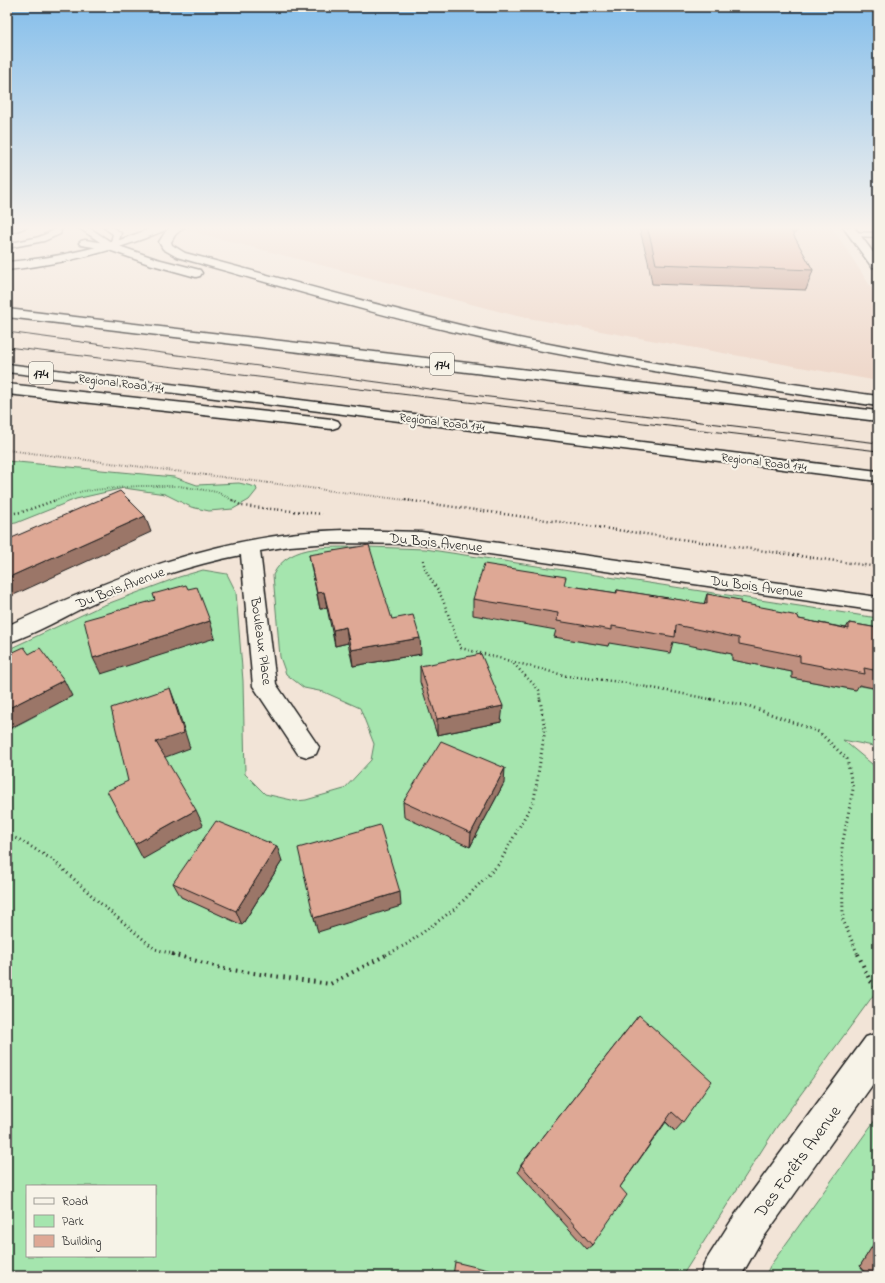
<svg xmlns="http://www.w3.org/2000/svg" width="885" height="1283" font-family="'Indie Flower',sans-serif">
<rect width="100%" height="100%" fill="#f2e4d7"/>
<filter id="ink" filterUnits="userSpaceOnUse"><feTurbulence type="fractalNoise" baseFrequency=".025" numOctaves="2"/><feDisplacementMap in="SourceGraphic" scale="8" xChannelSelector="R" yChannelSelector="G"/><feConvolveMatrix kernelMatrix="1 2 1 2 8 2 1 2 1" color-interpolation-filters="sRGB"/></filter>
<g filter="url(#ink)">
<polygon fill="#ecd2c3" points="193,227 832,227 878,298 878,381 517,316 186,230"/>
<g fill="#a5e5ae" stroke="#608065" fill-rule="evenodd">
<polygon points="7,461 174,477 197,485 239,483 256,487 257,490 249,500 233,509 209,511 191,507 165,494 124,488 76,499 16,523 7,524"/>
<path d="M369,547L425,549L878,618V650L699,647L732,654V660L792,672V678L855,690V685L878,689V747L843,740L878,769V989L776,1128L682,1276H7V731L72,696L7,676V650L99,607L179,577L203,570L227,574L236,592L243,681L245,774L265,794L296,801L306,800L344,789L371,760L374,744L360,708L324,692L304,688L286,674L280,657L273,575C289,541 336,548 369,547ZM370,561L392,635L362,641L329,608L320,609ZM556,629L608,646L555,637ZM281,860L242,924L181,897ZM702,1091L674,1131L664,1121L613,1193L552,1129ZM27,1186H155V1256H27Z"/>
<polygon points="878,1116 878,1237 860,1266 869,1276 765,1276 770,1266"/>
</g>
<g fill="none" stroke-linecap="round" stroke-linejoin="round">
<defs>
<g id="service">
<polygon points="15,227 27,227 7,234 7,230"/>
<polygon points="54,227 62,227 60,234 44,241 7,248 7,244 39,237 53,231"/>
<polygon points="78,227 88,227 111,242 113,234 103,227 112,227 121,233 117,247 116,249 110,249"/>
<polygon points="850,232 878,233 878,237 853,236 849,234"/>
</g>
<g id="minor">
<polygon points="843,227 854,227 878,259 878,267 872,267"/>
<path d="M344,530L421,532L878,597V611L421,544L331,543L290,546L260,551L276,684L319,747L316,754L307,757L298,754L253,686L241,555C190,565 140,582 93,603C65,616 36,634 7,643V626C115,576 223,533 344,530Z"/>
<polygon points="878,1033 878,1077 761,1241 741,1276 700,1276 705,1262 735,1215 866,1037"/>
</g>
<path id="secondary" d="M154,227H169L168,229C116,251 63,264 7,270V262C58,258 107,247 154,227Z"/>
<g id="motorway">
<path d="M171,227H184L175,235L171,242L172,245L185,253C288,280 391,310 495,333C622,360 750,378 878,396V406C751,387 624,368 498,342C390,319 283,287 177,257L163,249L159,242L166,231Z"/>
<polygon points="85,240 113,244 157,259 200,270 202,273 200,276 196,277 149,264 106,249 81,245 79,243 81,241"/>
<polygon points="7,309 878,411 878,421 7,317"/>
<polygon points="7,364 878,471 878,481 7,372"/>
<polygon points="7,384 332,419 338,421 340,424 338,427 332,429 7,394"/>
</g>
</defs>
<use href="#service" stroke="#1c1c1c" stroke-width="3"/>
<use href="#minor" stroke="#1c1c1c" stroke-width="3"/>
<use href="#secondary" stroke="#1c1c1c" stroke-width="3"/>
<use href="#motorway" stroke="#1c1c1c" stroke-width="3"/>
<g stroke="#1c1c1c" stroke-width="2" stroke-dasharray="0.5 2" stroke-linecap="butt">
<polyline points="7,450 413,501"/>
<polyline points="53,501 83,491 138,486 179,486 217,492 234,501"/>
</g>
<g stroke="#1c1c1c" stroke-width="2.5" stroke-dasharray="1 3" stroke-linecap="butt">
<polyline points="232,500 242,506 322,514"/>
<polyline points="405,500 878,567"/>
<polyline points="7,514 22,512 56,500"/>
<path d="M423,560C425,575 435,583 441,596C449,613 452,631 461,648L567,676L621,682L715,700"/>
<polyline points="511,661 539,690 540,700"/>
</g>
<g stroke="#1c1c1c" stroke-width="3" stroke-dasharray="1 3.5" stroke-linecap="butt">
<polyline points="710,699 749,706 819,732 847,759 853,789 842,846 843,920 858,955"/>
<polyline points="7,835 20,840 53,860 100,903 155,949 176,955"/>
<polyline points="386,955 407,944 456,908 499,864 534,800 545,730 540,699"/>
</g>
<g stroke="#1c1c1c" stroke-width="4" stroke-dasharray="1.5 4.5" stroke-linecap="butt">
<polyline points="172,954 225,969 330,984 388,954"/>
<polyline points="858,954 870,981 878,988"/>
</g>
<use href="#service" fill="#f7f3e8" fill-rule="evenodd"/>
<use href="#minor" fill="#f7f3e8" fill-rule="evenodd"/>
<use href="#secondary" fill="#f7f3e8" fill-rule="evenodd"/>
<use href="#motorway" fill="#f7f3e8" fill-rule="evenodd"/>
<g stroke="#1c1c1c" stroke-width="1">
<polyline points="7,332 481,396 878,443"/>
<polyline points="7,347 878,451"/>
</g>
</g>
<g fill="#bf9080" stroke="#1c1c1c">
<polygon points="639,227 797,227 796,233 792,233 813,270 806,290 652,284 648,261"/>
<polygon points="309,555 392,619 421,654 353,666 348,643 335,646 327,608 320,609 312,571"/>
<polygon points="564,585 616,593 617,590 704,604 707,594 740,603 777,612 799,619 846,628 849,623 878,628 878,689 859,685 856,690 792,678 792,672 732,660 732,654 673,642 670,653 609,643 608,646 554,637 556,630 473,615 473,599"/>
<polygon points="420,666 501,722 437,735 420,682"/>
<polygon points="504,783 470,847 404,817 403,802"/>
<polygon points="282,861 242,925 181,897 173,883"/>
<polygon points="639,1015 683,1122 675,1131 666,1122 620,1187 592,1245 587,1249 518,1172 521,1165"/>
<polygon points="878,1237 878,1276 869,1276 860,1266"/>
</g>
<g fill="#9b7668" stroke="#1c1c1c">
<polygon points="145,516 151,532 7,598 7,578"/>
<polygon points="324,592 327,608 320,609 317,593"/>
<polygon points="210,621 215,638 101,674 93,658"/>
<polygon points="346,627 348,643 335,646 333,630"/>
<polygon points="420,638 421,654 353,666 351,650"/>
<polygon points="64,680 72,696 7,730 7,709"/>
<polygon points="170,688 176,704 190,748 163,758 156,742"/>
<polygon points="503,706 501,722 437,735 437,719"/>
<polygon points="505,768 504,783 470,847 471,833"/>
<polygon points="196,810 203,825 143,859 135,844"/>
<polygon points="277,846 282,861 242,925 236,911"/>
<polygon points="400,892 401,906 318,932 314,918"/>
</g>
<g fill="#dea895" stroke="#1c1c1c">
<polygon points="647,227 789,227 813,270 656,264 651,241"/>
<polygon points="120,491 145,516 7,578 7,540"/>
<polygon points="369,545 392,619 413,615 420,638 351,650 346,627 333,630 324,592 317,593 309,555"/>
<polygon points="484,564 566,577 564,585 617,593 617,590 707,604 707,594 740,600 740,603 777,610 777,612 798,616 799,619 849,629 849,623 878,628 878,671 864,668 865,674 800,662 800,656 739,644 739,638 676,625 675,637 612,626 612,630 557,621 558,613 473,599"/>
<polygon points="186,585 188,589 197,587 210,621 93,658 84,620 155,600 153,594"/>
<polygon points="24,647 29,654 40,648 64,680 7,709 7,655"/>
<polygon points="481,654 503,706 437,719 420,666"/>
<polygon points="170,688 184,733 156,742 196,810 135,844 107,791 128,781 111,708"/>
<polygon points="441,741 505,768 471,833 403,802"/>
<polygon points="216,821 277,846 236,911 173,883"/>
<polygon points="380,825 400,892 314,918 298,848"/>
<polygon points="639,1015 712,1081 683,1122 672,1112 620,1187 627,1195 592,1245 521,1165"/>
<polygon points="455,1262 513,1276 453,1276"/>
</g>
</g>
<linearGradient id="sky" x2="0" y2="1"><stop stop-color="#84beeb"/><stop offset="0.56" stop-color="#f9f3ed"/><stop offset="1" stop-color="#f9f3ed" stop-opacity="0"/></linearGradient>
<rect width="885" height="407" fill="url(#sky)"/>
<g text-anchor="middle" stroke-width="4" stroke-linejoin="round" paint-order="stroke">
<g font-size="12" fill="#1c1c1c" stroke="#f7f3e8">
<text transform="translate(121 383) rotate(7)" y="4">Regional Road 174</text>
<text transform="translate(442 422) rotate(7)" y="4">Regional Road 174</text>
<text transform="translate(764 462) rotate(7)" y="4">Regional Road 174</text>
</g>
<g fill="#f7f3e8" stroke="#5e5c59" stroke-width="1">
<rect x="430" y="353" width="24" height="22" rx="3"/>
<rect x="29" y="362" width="24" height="22" rx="3"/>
</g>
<g font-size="13" font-weight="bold" fill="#1c1c1c">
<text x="442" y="369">174</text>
<text x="41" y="378">174</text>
</g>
<g font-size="14" fill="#1c1c1c" stroke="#f7f3e8">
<text transform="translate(436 542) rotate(6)" y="5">Du Bois Avenue</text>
<text transform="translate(757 586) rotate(8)" y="5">Du Bois Avenue</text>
<text transform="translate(120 587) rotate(-21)" y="5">Du Bois Avenue</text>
<text transform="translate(262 641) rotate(82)" y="5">Bouleaux Place</text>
</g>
<g font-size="17" fill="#1c1c1c" stroke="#f7f3e8">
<text transform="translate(797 1161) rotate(-54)" y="6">Des Forêts Avenue</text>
</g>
</g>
<rect width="885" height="1283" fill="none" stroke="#f7f3e8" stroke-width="24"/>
<rect x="12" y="12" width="861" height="1259" fill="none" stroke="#1c1c1c" stroke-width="1.5" filter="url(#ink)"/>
<rect x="26" y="1185" width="130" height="72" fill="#f7f3e8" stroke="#9f9d96"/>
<rect x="34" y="1198" width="20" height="6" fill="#f7f3e8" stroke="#9f9d96"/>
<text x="62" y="1205" font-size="12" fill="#1c1c1c">Road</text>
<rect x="34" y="1215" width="20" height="12" fill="#a5e5ae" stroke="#9f9d96"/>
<text x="62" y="1225" font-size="12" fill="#1c1c1c">Park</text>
<rect x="34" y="1235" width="20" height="12" fill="#dea895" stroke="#9f9d96"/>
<text x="62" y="1245" font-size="12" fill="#1c1c1c">Building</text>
</svg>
